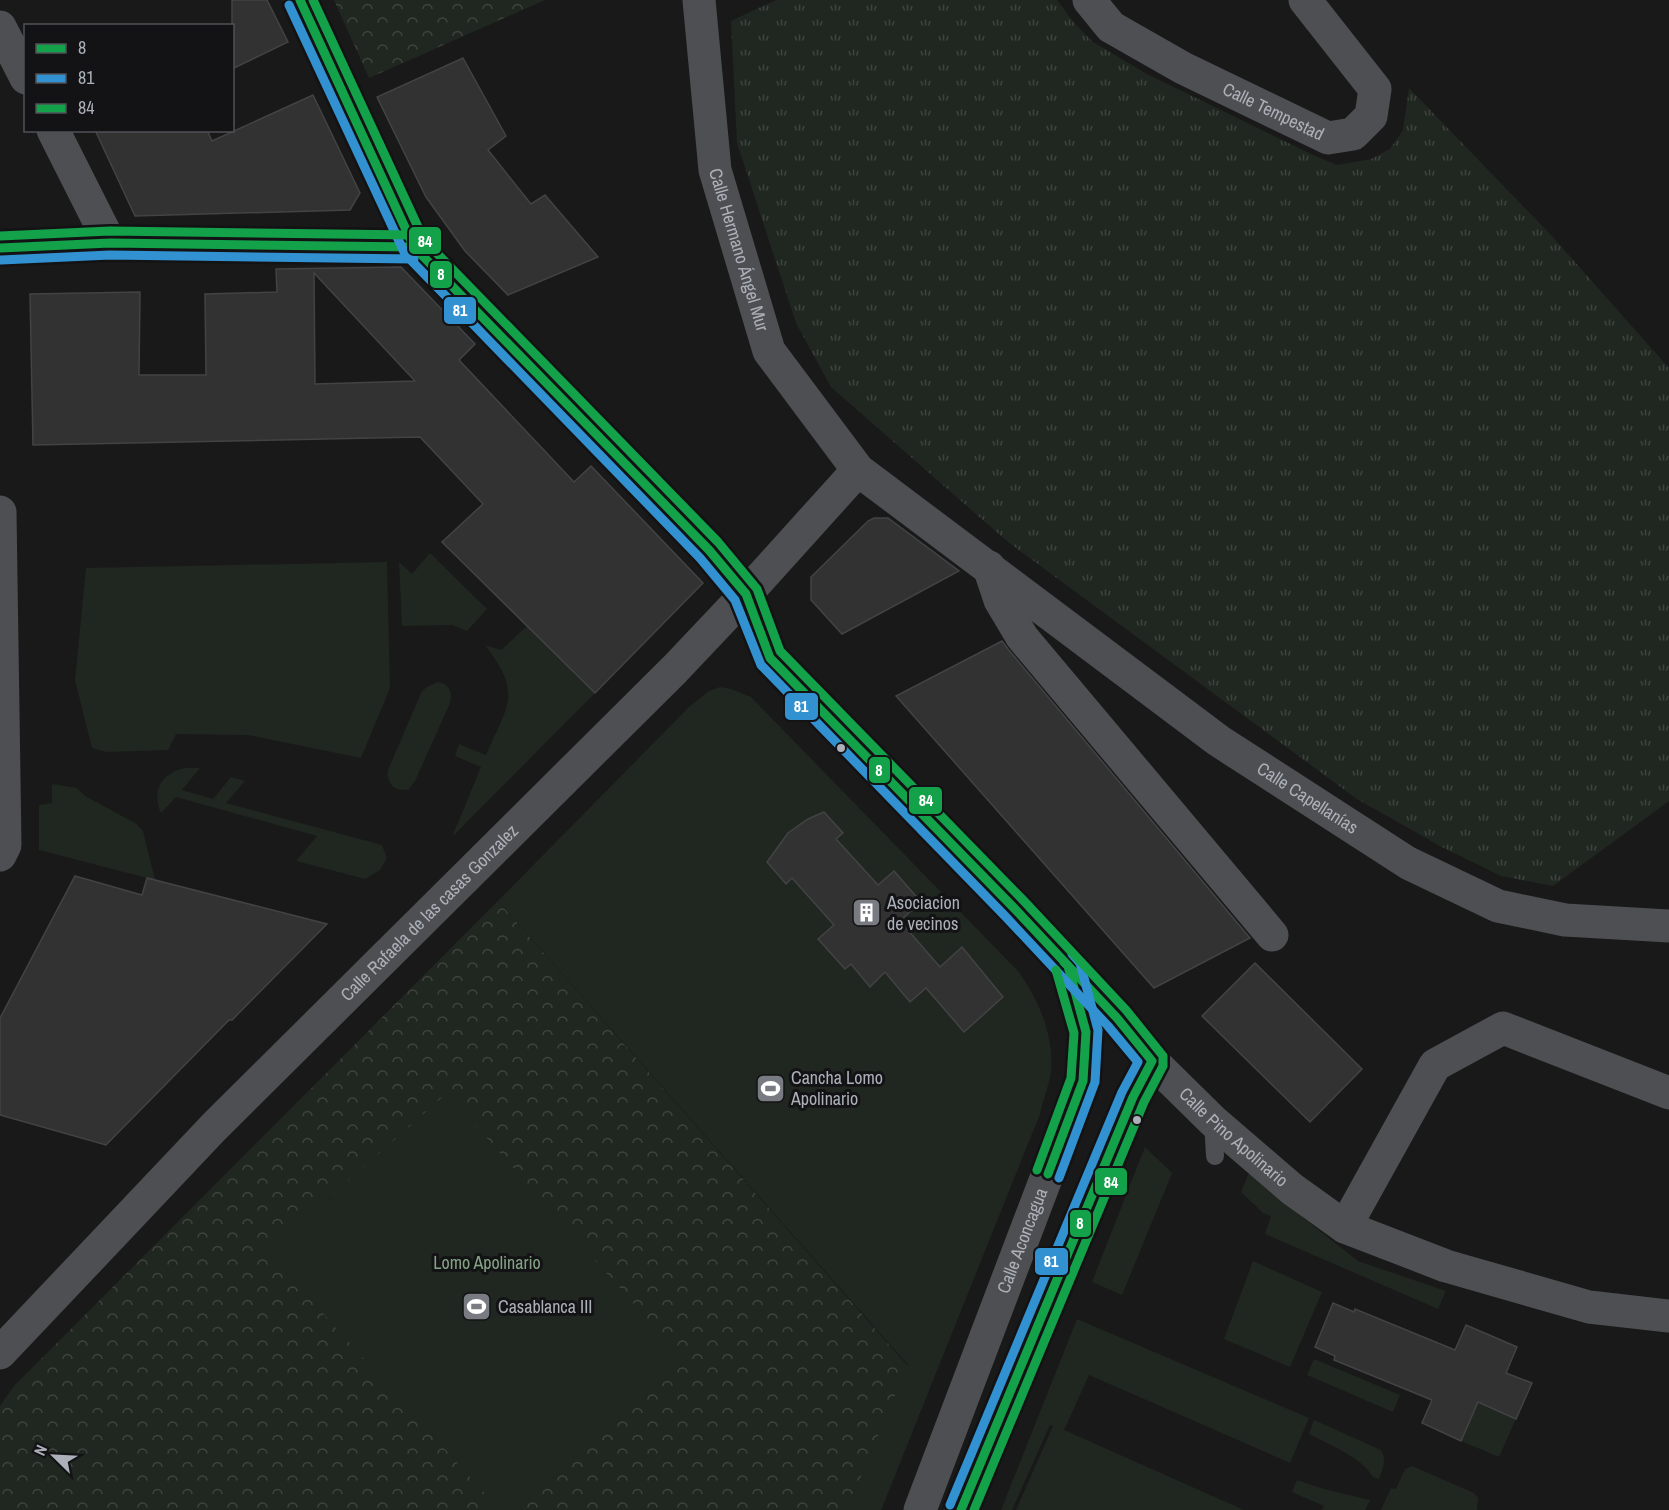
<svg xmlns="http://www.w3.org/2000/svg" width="1669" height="1510" font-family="'Archivo Narrow',sans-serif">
<defs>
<pattern id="grass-tufts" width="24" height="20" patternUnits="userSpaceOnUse" patternTransform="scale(1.5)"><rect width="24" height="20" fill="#202620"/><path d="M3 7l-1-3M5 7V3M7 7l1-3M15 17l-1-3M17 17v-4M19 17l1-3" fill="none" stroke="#3e433e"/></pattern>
<pattern id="park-crowns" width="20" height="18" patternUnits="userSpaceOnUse" patternTransform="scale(1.5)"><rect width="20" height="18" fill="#202620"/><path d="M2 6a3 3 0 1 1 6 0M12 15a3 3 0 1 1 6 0" fill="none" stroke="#3e433e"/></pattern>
</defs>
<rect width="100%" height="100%" fill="#191919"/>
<polygon fill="url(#grass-tufts)" points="776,0 1057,0 1075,24 1093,42 1147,74 1313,155 1337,165 1371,159 1390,149 1403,130 1409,88 1550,234 1669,368 1669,801 1553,886 1501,876 1440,846 1357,799 1008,542 831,387 796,323 737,143 731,21"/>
<g fill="url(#park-crowns)">
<polygon points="334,0 545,0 369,78"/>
<polygon points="498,901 929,1390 881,1510 0,1510 0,1406 14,1386"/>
</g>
<g fill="#202620">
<polygon points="430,553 487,609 467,631 452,625 402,626 399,562 412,574"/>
<polygon points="387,562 390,688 361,758 248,735 176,734 168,750 106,752 92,748 75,680 86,568"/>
<path d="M527,626L595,693L452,837L481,767L455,756L459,744L486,755C508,704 523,695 485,645L501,650Z"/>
<path d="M438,682C449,684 453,692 450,703L415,781L409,789C395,793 386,783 388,770L422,691L427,687Z"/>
<path d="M720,687L731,689L751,697L1018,971C1039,1000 1054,1035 1051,1072C1049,1086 1043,1100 1040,1114L881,1510H847L908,1365L498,901L689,707L709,691Z"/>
<path d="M186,768H200L182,790L213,799L231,777L245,781L226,803L382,845L387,858L380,870L365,879L296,861L317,836L176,797L161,813C151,791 162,772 186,768Z"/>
<polygon points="52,784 77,788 85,796 135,823 143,831 155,880 39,850 39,805 52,803"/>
<polygon points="447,1093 685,1362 517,1510 500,1510 268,1252"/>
<polygon points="1145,1147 1172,1173 1122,1295 1092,1282"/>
<polygon points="1250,1170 1278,1198 1358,1261 1446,1291 1438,1309 1265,1234 1271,1216 1263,1213 1241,1192"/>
<polygon points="1253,1261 1322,1292 1290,1367 1224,1339"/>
<polygon points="1077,1319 1309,1418 1290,1463 1089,1375 1064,1430 1244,1510 1016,1510 1053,1426 1050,1425 1012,1510 1001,1510"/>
<polygon points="1314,1359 1400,1395 1393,1412 1307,1375"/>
<polygon points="1478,1402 1516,1419 1499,1457 1461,1441"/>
<path d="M1314,1420L1381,1450C1387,1460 1383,1468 1379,1479L1373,1477C1360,1456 1331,1446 1309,1434Z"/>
<polygon points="1412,1466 1474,1493 1478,1498 1477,1510 1381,1510 1391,1488 1396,1489 1405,1469"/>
<polygon points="1297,1480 1324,1489 1370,1500 1365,1510 1322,1510 1324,1506 1292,1492"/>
</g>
<g fill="#323233" stroke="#424345" stroke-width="1.5" fill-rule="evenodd">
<polygon points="232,0 267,0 288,42 232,69"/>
<polygon points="463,58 506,136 488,150 531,204 545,195 598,257 508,295 465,251 426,197 377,97"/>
<polygon points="313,95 360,193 350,210 135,216 95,130 207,130 212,141"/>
<path d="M401,267L475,344L459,360L574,482L591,466L703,583L595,693L442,542L483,504L420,437L33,445L30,294L140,292L139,375H206L205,294L277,292L276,269ZM314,273L415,381L315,384Z"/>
<polygon points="874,518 888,518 959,571 842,634 811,600 811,577 868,521"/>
<polygon points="1002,641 1008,649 1250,938 1154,988 896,696"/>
<polygon points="824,812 843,833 836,839 878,885 894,871 921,902 900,921 940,967 962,947 1003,997 964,1032 926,988 910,1002 885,972 870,987 851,964 845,969 818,939 834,925 792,878 786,884 767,862 788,833 808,819"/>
<polygon points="75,876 142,895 147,878 327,924 232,1020 229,1020 106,1145 0,1115 0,1018"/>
<polygon points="1255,963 1362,1069 1310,1122 1202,1016"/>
<polygon points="1333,1303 1354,1312 1355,1309 1455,1350 1466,1325 1517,1347 1506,1373 1532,1383 1516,1419 1478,1402 1461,1441 1422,1423 1432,1400 1334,1360 1335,1356 1315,1347"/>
</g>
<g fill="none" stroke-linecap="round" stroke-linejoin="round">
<polyline stroke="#4e4f52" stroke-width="18" points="1213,1121 1215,1156"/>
<g stroke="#4e4f52" stroke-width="33">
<path id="s1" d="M300,0L414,247L709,550L746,594L770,658L1014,908L1117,1018L1152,1061L1213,1121L1292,1189L1345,1227L1446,1266L1589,1307L1669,1316"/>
<path id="s2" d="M699,0L715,170L769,351L858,470L1219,741L1408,863L1498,906L1565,920L1669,926"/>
<path id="s3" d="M1089,0L1111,27L1183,68L1328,138L1353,134L1371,116L1375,89L1305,0"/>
<polyline points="0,27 26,78"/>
<polyline points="53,130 110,243"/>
<polyline points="0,248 110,243 414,247"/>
<polyline points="0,512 5,845 0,855"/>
<polyline points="989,567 1000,600 1022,637 1272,935"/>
<polyline points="1345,1227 1435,1065 1503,1028 1669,1093"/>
<path id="s4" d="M0,1353L214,1127L675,669L746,594L858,470"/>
<path id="s5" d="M920,1510L1083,1081L1086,1032L1069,970"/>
<polyline points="961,1510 1133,1097 1152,1061"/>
</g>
<defs>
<g id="bus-1">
<polyline points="300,0 414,247 709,550 746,594 770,658 1014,908 1117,1018 1152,1061 1133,1097 961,1510"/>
<polyline points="0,248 110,243 414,247"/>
<polyline points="1048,1174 1083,1081 1086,1032 1068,966 1064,962"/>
</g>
<g id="bus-2">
<polyline points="289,5 405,254 700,558 735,600 761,665 1005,916 1108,1026 1138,1062 1122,1092 950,1505"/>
<polyline points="1,260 110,255 414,259"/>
<polyline points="1059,1178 1095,1082 1098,1030 1080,963 1072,954"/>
</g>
<g id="bus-3">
<polyline points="313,0 424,240 718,542 757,589 780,651 1023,900 1126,1010 1163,1056 1163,1066 1144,1102 974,1510"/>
<polyline points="0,236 110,231 414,235"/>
<polyline points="1037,1170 1071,1078 1074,1033 1056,970"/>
</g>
</defs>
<use href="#bus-1" stroke="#131315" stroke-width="14"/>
<use href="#bus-2" stroke="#131315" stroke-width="14"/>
<use href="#bus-3" stroke="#131315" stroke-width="14"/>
<use href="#bus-1" stroke="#13a14a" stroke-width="9"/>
<use href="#bus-2" stroke="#3292d1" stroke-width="9"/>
<use href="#bus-3" stroke="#13a14a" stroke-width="9"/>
</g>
<defs>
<symbol id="building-square" viewBox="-11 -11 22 22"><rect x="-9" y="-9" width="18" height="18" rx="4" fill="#787b81" stroke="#131315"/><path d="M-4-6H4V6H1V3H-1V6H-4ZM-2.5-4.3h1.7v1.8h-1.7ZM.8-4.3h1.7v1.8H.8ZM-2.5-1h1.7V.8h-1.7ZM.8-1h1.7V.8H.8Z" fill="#fff"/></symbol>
<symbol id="stadium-square" viewBox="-11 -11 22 22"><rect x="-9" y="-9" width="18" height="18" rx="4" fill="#787b81" stroke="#131315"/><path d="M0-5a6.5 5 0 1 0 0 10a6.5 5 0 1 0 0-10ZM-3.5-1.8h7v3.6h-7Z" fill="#fff"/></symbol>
</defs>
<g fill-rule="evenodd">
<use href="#building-square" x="850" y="896" width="33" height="33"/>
<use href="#stadium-square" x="754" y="1072" width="33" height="33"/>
<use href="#stadium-square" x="460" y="1290" width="33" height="33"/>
</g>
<g fill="#abb0b9" stroke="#131315" stroke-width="2">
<circle cx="841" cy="748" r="5"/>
<circle cx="1137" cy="1120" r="5"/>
</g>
<g text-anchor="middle" stroke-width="6" stroke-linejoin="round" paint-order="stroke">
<g font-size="18" fill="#abb0b9" stroke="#131315">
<text dy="6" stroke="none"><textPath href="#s3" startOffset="218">Calle Tempestad</textPath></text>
<text dy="6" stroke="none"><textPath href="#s2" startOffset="254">Calle Hermano Ángel Mur</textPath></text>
<text dy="6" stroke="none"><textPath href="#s2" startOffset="1065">Calle Capellanías</textPath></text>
<text dy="6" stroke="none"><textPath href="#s4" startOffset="615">Calle Rafaela de las casas Gonzalez</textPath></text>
<text dy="6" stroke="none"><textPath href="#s1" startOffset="1488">Calle Pino Apolinario</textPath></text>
<text dy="6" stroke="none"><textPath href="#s5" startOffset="288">Calle Aconcagua</textPath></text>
</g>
<g font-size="18" fill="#abb0b9" stroke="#131315" text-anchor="start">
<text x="887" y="909">Asociacion<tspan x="887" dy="21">de vecinos</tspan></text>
<text x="791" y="1084">Cancha Lomo<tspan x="791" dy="21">Apolinario</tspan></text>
<text x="498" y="1313">Casablanca III</text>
</g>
<g font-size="18" fill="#84a385" stroke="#131315">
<text x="487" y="1269">Lomo Apolinario</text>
</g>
</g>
<g stroke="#131315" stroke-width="2">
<rect x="408" y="226" width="34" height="29" rx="6" fill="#13a14a"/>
<rect x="429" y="260" width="24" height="29" rx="6" fill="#13a14a"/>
<rect x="443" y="296" width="34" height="29" rx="6" fill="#3292d1"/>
<rect x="784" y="692" width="35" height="29" rx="6" fill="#3292d1"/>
<rect x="868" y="756" width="23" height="28" rx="6" fill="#13a14a"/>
<rect x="908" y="786" width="35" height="29" rx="6" fill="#13a14a"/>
<rect x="1094" y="1167" width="34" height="29" rx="6" fill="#13a14a"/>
<rect x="1069" y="1209" width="23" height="29" rx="6" fill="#13a14a"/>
<rect x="1034" y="1247" width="35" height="29" rx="6" fill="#3292d1"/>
</g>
<g font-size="16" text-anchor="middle" font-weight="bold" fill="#fff">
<text x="425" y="247">84</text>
<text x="441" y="280">8</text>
<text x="460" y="316">81</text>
<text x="801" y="712">81</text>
<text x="879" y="776">8</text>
<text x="926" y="806">84</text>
<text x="1111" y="1188">84</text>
<text x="1080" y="1229">8</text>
<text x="1051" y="1267">81</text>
</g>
<rect x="24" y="24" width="210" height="108" fill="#131315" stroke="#505257" stroke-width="1.5"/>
<rect x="36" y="44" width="30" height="9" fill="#13a14a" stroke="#505257" stroke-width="1.5"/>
<text x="78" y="54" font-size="18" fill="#abb0b9">8</text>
<rect x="36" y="74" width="30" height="9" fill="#3292d1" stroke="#505257" stroke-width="1.5"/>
<text x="78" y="84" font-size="18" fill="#abb0b9">81</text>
<rect x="36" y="104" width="30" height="9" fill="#13a14a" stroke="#505257" stroke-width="1.5"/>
<text x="78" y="114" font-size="18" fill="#abb0b9">84</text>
<g transform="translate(54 1456) rotate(294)" stroke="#131315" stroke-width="4.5" paint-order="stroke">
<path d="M0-4.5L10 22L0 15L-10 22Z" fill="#abb0b9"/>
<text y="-9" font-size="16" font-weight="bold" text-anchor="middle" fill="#abb0b9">N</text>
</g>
</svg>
